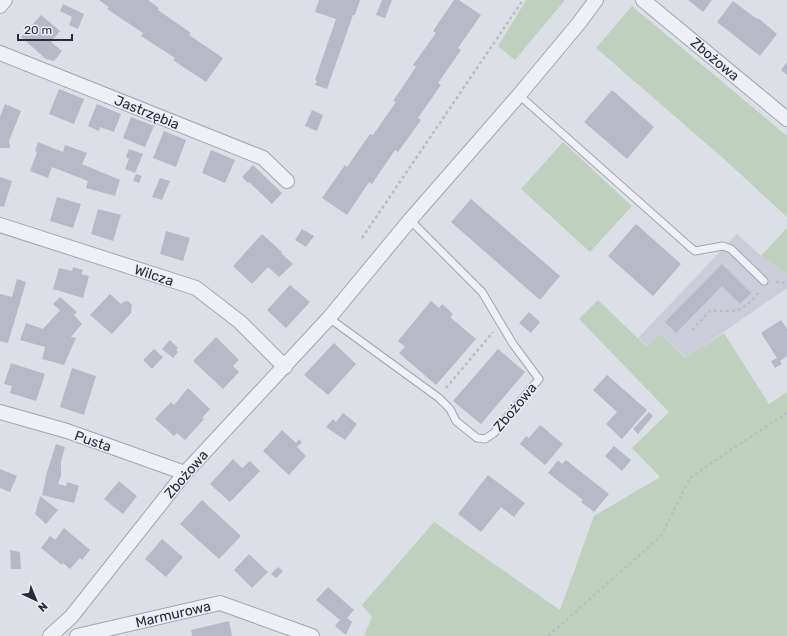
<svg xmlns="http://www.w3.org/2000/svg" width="787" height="636" font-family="Rubik,sans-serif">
<rect width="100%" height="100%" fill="#dddfe6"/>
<polygon fill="#cbced8" points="737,234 761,256 787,274 787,288 686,358 661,334 647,346 638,338"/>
<g fill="#c0d0be">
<polygon points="526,0 565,0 515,60 498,46"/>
<polygon points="632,6 787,136 787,217 724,159 596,48"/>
<polygon points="563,142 632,206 590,252 521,189"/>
<polygon points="787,228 787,274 761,256"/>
<polygon points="598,300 646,346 661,334 685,358 724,333 769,404 787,392 787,636 364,636 372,617 362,605 434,522 560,610 594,516 660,477 632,448 669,412 579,319"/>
</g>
<g fill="#b7bac6">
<polygon points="99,0 148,0 159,8 158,10 191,33 189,35 223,58 206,82 173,60 175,58 141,36 143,33 107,9 109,7"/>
<polygon points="319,0 360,0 355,15 353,15 327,89 315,85 317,81 315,80 336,19 315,12"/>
<polygon points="382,0 392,0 385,18 376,15"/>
<polygon points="454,0 459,0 481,15 458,48 461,50 438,83 441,85 418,118 421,120 398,152 395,150 372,184 369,182 347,215 322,198 345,165 347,167 370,134 373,135 396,102 393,101 416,67 413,65 436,33 433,31"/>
<polygon points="688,0 712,0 703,12"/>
<polygon points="733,1 757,19 758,18 777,34 760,56 717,22"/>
<polygon points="63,4 84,14 78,29 69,25 72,17 60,11"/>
<polygon points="41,15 60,31 51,42 62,51 54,61 46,59 21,37"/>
<polygon points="787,62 787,75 781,70"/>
<polygon points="59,89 84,99 74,124 49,114"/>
<polygon points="612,90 654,127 627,159 584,122"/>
<polygon points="5,104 21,111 9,141 10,148 0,148 0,117"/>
<polygon points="97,104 121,114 114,132 100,127 99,131 88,126"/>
<polygon points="312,110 323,115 317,131 305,126"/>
<polygon points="131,117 154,126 145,147 123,138"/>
<polygon points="164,131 186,140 176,167 153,158"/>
<polygon points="38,142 63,152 65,145 87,153 82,164 120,180 115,196 86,188 88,181 52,167 48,178 30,171 37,152 35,151"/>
<polygon points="129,149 143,154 135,173 125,169 129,159 126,157"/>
<polygon points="211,150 235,160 225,183 202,173"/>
<polygon points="253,165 282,193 272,204 249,182 248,183 242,177"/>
<polygon points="136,174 142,176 139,183 133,181"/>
<polygon points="0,177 12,181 4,207 0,206"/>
<polygon points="160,178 170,181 162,200 152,197"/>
<polygon points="57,197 81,204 73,228 50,221"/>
<polygon points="471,199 560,276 540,300 451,222"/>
<polygon points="98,209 121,215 113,241 91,234"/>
<polygon points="636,224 681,264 653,296 608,256"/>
<polygon points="302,229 314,236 306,247 295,240"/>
<polygon points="166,231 190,238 183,261 160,254"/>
<polygon points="262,234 282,252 281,253 293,264 279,277 268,267 252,284 233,266"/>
<polygon points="722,264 751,293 740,304 722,286 676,333 665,322"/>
<polygon points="73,267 83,270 81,274 89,276 83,298 53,289 59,268 72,271"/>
<polygon points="17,279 26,282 8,343 0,341 0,294 12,297"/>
<polygon points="290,285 310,302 286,328 267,310"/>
<polygon points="110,294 121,304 123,302 128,301 132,305 131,313 112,334 90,315"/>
<polygon points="60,297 77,312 74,315 82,324 71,337 76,338 64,365 42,359 45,347 20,340 26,323 43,329 60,310 53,304"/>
<polygon points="431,301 439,308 442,304 453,314 450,317 476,339 436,385 399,353 405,347 398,341"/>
<polygon points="529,312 540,322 531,333 519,323"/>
<polygon points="781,320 787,329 787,356 780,361 782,364 775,368 771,361 777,358 761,333"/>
<polygon points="216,337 239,360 233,366 239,372 223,389 193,361"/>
<polygon points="170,340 178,348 176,350 178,352 173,358 162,349"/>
<polygon points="334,343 356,364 328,395 304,375"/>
<polygon points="154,349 163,357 152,369 143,360"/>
<polygon points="498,349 525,372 481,424 453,401"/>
<polygon points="11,363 45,374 36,401 10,393 12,386 4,384"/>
<polygon points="72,368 96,376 84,415 60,407"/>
<polygon points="607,375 647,410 622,439 606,424 617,412 593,390"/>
<polygon points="188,388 210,409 202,418 204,419 185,440 177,433 174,436 155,419 171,402 174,405"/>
<polygon points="649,412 653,416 638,434 633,429"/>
<polygon points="343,413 357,424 345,440 326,427 333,419 336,422"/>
<polygon points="540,425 563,444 545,465 520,444 526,436 529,438"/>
<polygon points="282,430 296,443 299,439 302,442 297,447 306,456 289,475 263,451"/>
<polygon points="56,444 65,447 61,462 61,476 58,484 66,486 67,482 79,486 74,503 42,495 47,472"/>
<polygon points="614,446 631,460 622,471 605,456"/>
<polygon points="233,459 242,468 250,461 260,471 230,502 210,484"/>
<polygon points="558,460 562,464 566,460 609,494 594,512 581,502 583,500 548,473"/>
<polygon points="0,469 17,476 10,492 0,488"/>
<polygon points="488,475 525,503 514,517 501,507 481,532 458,514"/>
<polygon points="119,481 137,496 123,514 104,499"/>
<polygon points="40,496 58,510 46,524 35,514"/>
<polygon points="202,500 241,536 219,559 180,524"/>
<polygon points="64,528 90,550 82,560 80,558 70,569 63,563 62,565 41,548 50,536 55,540"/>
<polygon points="162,539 183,557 166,577 145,559"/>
<polygon points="10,550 20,552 21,569 11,569"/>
<polygon points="249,554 268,572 252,588 234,570"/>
<polygon points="278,567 283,571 276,578 271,574"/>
<polygon points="328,587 354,610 347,618 352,622 346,635 335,626 340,620 316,600"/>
<polygon points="229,621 232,636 192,636 191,630"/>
</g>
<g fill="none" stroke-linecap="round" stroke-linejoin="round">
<defs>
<g id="lane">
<polyline points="519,95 690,247 695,251 723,246 731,249 764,281"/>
<polyline points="329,318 439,398 450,409 456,421 477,438 485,439 494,433 539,379 513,344 482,292 410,220"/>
</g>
<g id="street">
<polyline points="643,0 787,119"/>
<polyline points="0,6 5,0"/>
<polyline points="0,53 263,158 287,181"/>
<polyline points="0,225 196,288 240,322 285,367"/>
<polyline points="0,412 67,431 185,473"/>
<polyline points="50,636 71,617 185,473 329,318 410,220 519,95 579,23 596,0"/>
<polyline points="77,636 220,603 312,636"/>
</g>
</defs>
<use href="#lane" stroke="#a3a5b0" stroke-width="9"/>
<use href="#street" stroke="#a3a5b0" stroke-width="16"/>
<g stroke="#bbbdc5" stroke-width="2.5" stroke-dasharray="3 3" stroke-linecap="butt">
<polyline points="362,238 523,0"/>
<polyline points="776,282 787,283"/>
<path d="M692,330L710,311C717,310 725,312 732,311C743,310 754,300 759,291"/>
<polyline points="446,388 493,332"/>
<polyline points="548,636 661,536 690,478 729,451 787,413"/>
</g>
<use href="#lane" stroke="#eff0f5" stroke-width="7"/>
<use href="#street" stroke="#eff0f5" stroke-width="14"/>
</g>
<g text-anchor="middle" stroke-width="3" stroke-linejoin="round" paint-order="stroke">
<g font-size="14" fill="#272b3c" stroke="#eceef4">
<text transform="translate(715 59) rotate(40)" y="5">Zbożowa</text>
<text transform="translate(147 112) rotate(22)" y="5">Jastrzębia</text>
<text transform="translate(154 275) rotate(18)" y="5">Wilcza</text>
<text transform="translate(515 407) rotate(-50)" y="5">Zbożowa</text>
<text transform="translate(93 441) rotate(19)" y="5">Pusta</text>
<text transform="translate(186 474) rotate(-49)" y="5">Zbożowa</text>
<text transform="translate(173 614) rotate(-13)" y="5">Marmurowa</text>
</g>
</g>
<g transform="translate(36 600) rotate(136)" stroke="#eceef4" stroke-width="3" paint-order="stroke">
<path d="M0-3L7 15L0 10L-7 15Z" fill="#272b3c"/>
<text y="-6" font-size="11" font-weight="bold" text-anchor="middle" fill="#272b3c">N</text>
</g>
<path d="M18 34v6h54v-6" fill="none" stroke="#272b3c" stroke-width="2"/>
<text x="24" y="34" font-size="12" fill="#272b3c" stroke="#eceef4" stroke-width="3" paint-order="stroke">20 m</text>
</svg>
